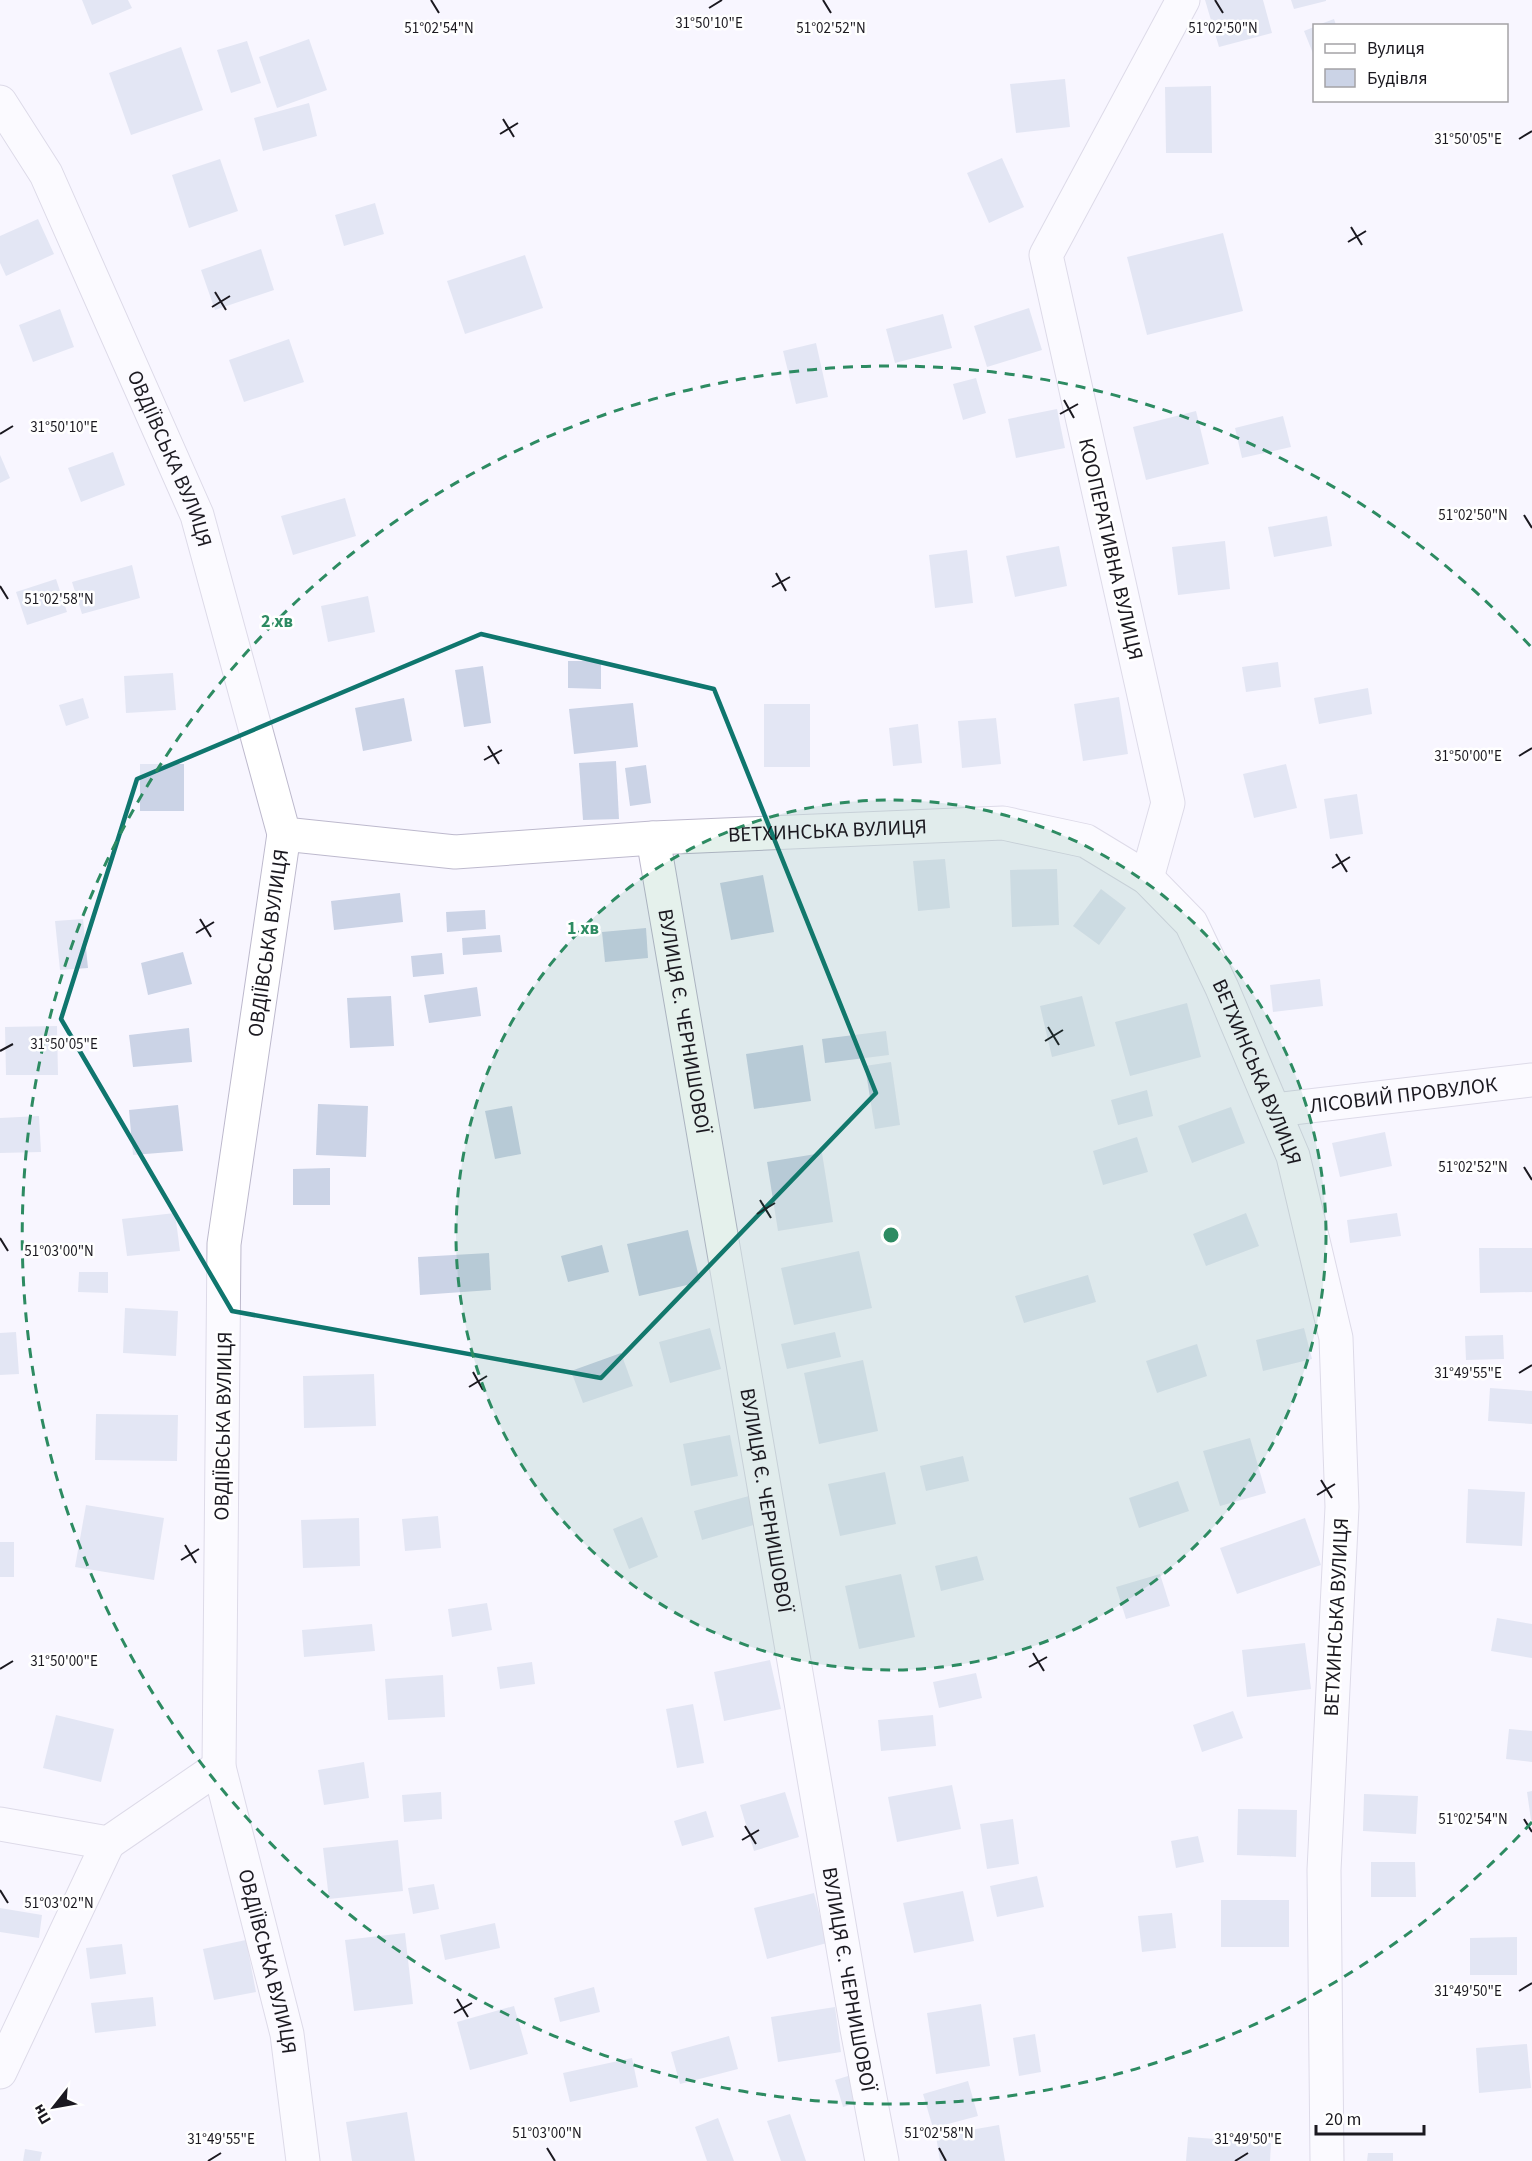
<svg xmlns="http://www.w3.org/2000/svg" width="1532" height="2161" font-family="'Source Sans 3',sans-serif">
<rect width="100%" height="100%" fill="#f8f6ff"/>
<g fill="#cbd3e6">
<polygon points="82,0 128,0 132,8 92,25"/>
<polygon points="1205,0 1263,0 1272,33 1219,47"/>
<polygon points="1291,0 1326,0 1326,1 1294,9"/>
<polygon points="1334,19 1336,25 1318,25"/>
<polygon points="1314,27 1314,56 1304,31"/>
<polygon points="309,39 327,90 277,108 259,57"/>
<polygon points="247,41 261,83 231,93 217,50"/>
<polygon points="181,47 203,110 131,135 109,73"/>
<polygon points="1065,79 1070,127 1016,133 1010,84"/>
<polygon points="1211,86 1212,153 1166,153 1165,87"/>
<polygon points="309,103 317,136 263,151 254,118"/>
<polygon points="1002,158 1024,207 989,223 967,173"/>
<polygon points="220,159 238,211 189,228 172,175"/>
<polygon points="375,203 384,234 344,246 335,215"/>
<polygon points="38,219 54,254 6,276 0,263 0,236"/>
<polygon points="1223,233 1243,311 1147,335 1127,257"/>
<polygon points="261,249 274,290 215,310 201,270"/>
<polygon points="525,255 543,308 465,334 447,281"/>
<polygon points="1029,308 1042,350 987,367 974,326"/>
<polygon points="60,309 74,347 33,362 19,325"/>
<polygon points="943,314 952,348 895,363 886,329"/>
<polygon points="289,339 304,382 244,402 229,360"/>
<polygon points="816,343 828,397 796,404 783,351"/>
<polygon points="976,378 986,413 963,420 953,384"/>
<polygon points="1057,409 1065,448 1016,458 1008,419"/>
<polygon points="1196,411 1209,464 1146,480 1133,427"/>
<polygon points="1283,416 1291,447 1242,458 1235,428"/>
<polygon points="113,452 125,485 81,502 68,468"/>
<polygon points="0,455 10,478 0,483"/>
<polygon points="345,498 356,536 293,555 281,516"/>
<polygon points="1327,516 1332,546 1274,557 1268,527"/>
<polygon points="1225,541 1230,589 1178,595 1172,547"/>
<polygon points="1059,546 1067,586 1015,597 1006,556"/>
<polygon points="967,550 973,603 935,608 929,555"/>
<polygon points="132,565 140,598 82,614 72,582"/>
<polygon points="56,579 67,612 27,625 16,592"/>
<polygon points="368,596 375,632 328,642 321,606"/>
<polygon points="568,661 601,661 601,689 568,688"/>
<polygon points="1278,662 1281,687 1246,692 1242,667"/>
<polygon points="483,666 491,723 464,727 455,670"/>
<polygon points="173,673 176,710 126,713 124,676"/>
<polygon points="1368,688 1372,714 1319,724 1314,698"/>
<polygon points="1119,697 1128,754 1083,761 1074,704"/>
<polygon points="83,698 89,718 66,726 59,705"/>
<polygon points="404,698 412,741 363,751 355,708"/>
<polygon points="633,703 638,747 574,754 569,709"/>
<rect x="764" y="704" width="46" height="63"/>
<polygon points="996,718 1001,764 962,768 958,721"/>
<polygon points="918,724 922,763 893,766 889,728"/>
<polygon points="616,761 619,819 583,820 579,763"/>
<rect x="140" y="764" width="44" height="47"/>
<polygon points="1286,764 1297,808 1254,818 1243,774"/>
<polygon points="646,765 651,803 630,806 625,768"/>
<polygon points="1357,794 1363,834 1330,839 1324,799"/>
<polygon points="945,859 950,908 918,911 913,861"/>
<polygon points="1057,869 1059,925 1012,927 1010,870"/>
<polygon points="763,875 774,932 731,940 720,883"/>
<polygon points="1101,889 1126,908 1099,945 1073,926"/>
<polygon points="400,893 403,922 334,930 331,901"/>
<polygon points="485,910 486,929 447,932 446,912"/>
<polygon points="83,919 88,968 60,970 55,921"/>
<polygon points="646,928 648,958 605,962 602,932"/>
<polygon points="500,935 502,952 463,955 462,938"/>
<polygon points="183,952 192,984 148,995 141,963"/>
<polygon points="442,953 444,974 413,977 411,956"/>
<polygon points="1320,979 1323,1006 1273,1012 1270,985"/>
<polygon points="477,987 481,1016 429,1023 424,995"/>
<polygon points="391,996 394,1046 350,1048 347,998"/>
<polygon points="1082,996 1095,1046 1052,1057 1040,1006"/>
<polygon points="1187,1003 1201,1057 1130,1076 1115,1022"/>
<polygon points="57,1026 58,1075 6,1075 5,1027"/>
<polygon points="189,1028 192,1062 133,1067 129,1035"/>
<polygon points="886,1031 889,1055 825,1063 822,1039"/>
<polygon points="803,1045 811,1101 754,1109 746,1054"/>
<polygon points="891,1062 900,1125 875,1129 865,1066"/>
<polygon points="1147,1090 1153,1116 1118,1125 1111,1100"/>
<polygon points="318,1104 368,1106 366,1157 316,1155"/>
<polygon points="178,1105 183,1151 133,1155 129,1110"/>
<polygon points="512,1106 521,1154 495,1159 485,1111"/>
<polygon points="1231,1107 1245,1143 1192,1163 1178,1126"/>
<polygon points="39,1116 41,1152 0,1153 0,1118"/>
<polygon points="1385,1132 1392,1166 1340,1177 1332,1143"/>
<polygon points="1137,1137 1148,1172 1103,1185 1093,1151"/>
<polygon points="822,1153 833,1222 778,1231 767,1162"/>
<polygon points="330,1168 330,1205 293,1205 293,1169"/>
<polygon points="175,1213 180,1251 127,1256 122,1219"/>
<polygon points="1246,1213 1259,1246 1206,1266 1193,1234"/>
<polygon points="1397,1213 1401,1236 1350,1243 1347,1220"/>
<polygon points="688,1230 700,1282 639,1296 627,1244"/>
<polygon points="602,1245 609,1272 568,1282 561,1256"/>
<polygon points="1479,1248 1532,1248 1532,1292 1480,1293"/>
<polygon points="859,1251 872,1308 794,1325 781,1268"/>
<polygon points="489,1253 491,1290 420,1295 418,1257"/>
<polygon points="79,1272 108,1272 108,1293 78,1292"/>
<polygon points="1088,1275 1096,1302 1024,1323 1015,1296"/>
<polygon points="125,1308 178,1311 176,1356 123,1353"/>
<polygon points="710,1328 721,1369 670,1383 659,1342"/>
<polygon points="1304,1328 1312,1359 1263,1371 1256,1340"/>
<polygon points="16,1332 19,1374 0,1375 0,1333"/>
<polygon points="835,1332 841,1357 787,1369 781,1344"/>
<polygon points="1503,1335 1504,1359 1466,1360 1465,1336"/>
<polygon points="1197,1344 1207,1376 1157,1393 1146,1361"/>
<polygon points="621,1353 633,1386 583,1403 571,1371"/>
<polygon points="863,1360 878,1431 819,1444 804,1373"/>
<polygon points="374,1374 376,1426 304,1428 303,1376"/>
<polygon points="1490,1388 1532,1391 1532,1424 1488,1421"/>
<polygon points="96,1414 178,1415 177,1461 95,1460"/>
<polygon points="730,1435 738,1476 691,1486 683,1444"/>
<polygon points="1250,1438 1266,1493 1220,1506 1203,1451"/>
<polygon points="963,1456 969,1481 926,1491 920,1466"/>
<polygon points="885,1472 896,1524 840,1536 828,1484"/>
<polygon points="1178,1481 1189,1511 1139,1528 1129,1498"/>
<polygon points="1468,1489 1525,1492 1522,1546 1466,1543"/>
<polygon points="749,1496 757,1524 702,1540 694,1511"/>
<polygon points="86,1505 164,1518 154,1580 75,1567"/>
<polygon points="438,1516 441,1548 405,1551 402,1519"/>
<polygon points="642,1517 658,1557 629,1569 613,1529"/>
<polygon points="359,1518 360,1566 303,1568 301,1520"/>
<polygon points="1305,1518 1321,1565 1237,1594 1220,1548"/>
<rect x="0" y="1542" width="14" height="35"/>
<polygon points="977,1556 984,1580 941,1591 935,1566"/>
<polygon points="901,1574 915,1637 859,1649 845,1586"/>
<polygon points="1160,1574 1170,1606 1126,1619 1116,1587"/>
<polygon points="487,1603 492,1630 452,1637 448,1609"/>
<polygon points="1497,1618 1532,1624 1532,1658 1491,1651"/>
<polygon points="372,1624 375,1651 304,1657 302,1630"/>
<polygon points="1305,1643 1311,1689 1247,1697 1242,1650"/>
<polygon points="770,1660 781,1709 724,1721 714,1672"/>
<polygon points="532,1662 535,1684 500,1689 497,1667"/>
<polygon points="976,1673 982,1698 939,1708 933,1682"/>
<polygon points="443,1675 445,1717 388,1720 385,1679"/>
<polygon points="693,1704 704,1763 677,1768 666,1709"/>
<polygon points="1233,1711 1243,1738 1202,1752 1193,1725"/>
<polygon points="56,1715 114,1729 101,1782 43,1768"/>
<polygon points="933,1715 936,1746 881,1751 878,1720"/>
<polygon points="1509,1729 1532,1731 1532,1762 1506,1759"/>
<polygon points="364,1762 369,1798 324,1805 318,1770"/>
<polygon points="952,1785 961,1829 897,1842 888,1797"/>
<polygon points="1532,1791 1532,1820 1531,1820 1527,1792"/>
<polygon points="441,1792 442,1819 404,1822 402,1795"/>
<polygon points="785,1792 799,1837 754,1851 740,1805"/>
<polygon points="1364,1794 1418,1796 1416,1834 1363,1831"/>
<polygon points="1238,1809 1297,1810 1296,1857 1237,1855"/>
<polygon points="706,1811 714,1837 682,1846 674,1821"/>
<polygon points="1013,1819 1019,1864 987,1869 980,1824"/>
<polygon points="1198,1836 1204,1862 1176,1868 1171,1841"/>
<polygon points="398,1840 403,1891 329,1899 323,1848"/>
<polygon points="1371,1862 1415,1862 1416,1897 1371,1897"/>
<polygon points="1037,1876 1044,1907 997,1917 990,1886"/>
<polygon points="434,1884 439,1909 413,1914 408,1888"/>
<polygon points="963,1891 974,1941 914,1953 903,1903"/>
<polygon points="814,1893 827,1943 767,1959 754,1908"/>
<rect x="1221" y="1900" width="68" height="47"/>
<polygon points="0,1908 42,1915 39,1938 0,1932"/>
<polygon points="1172,1913 1176,1948 1142,1952 1138,1916"/>
<polygon points="495,1923 500,1948 445,1960 440,1935"/>
<polygon points="405,1933 413,2004 354,2011 345,1940"/>
<polygon points="1517,1937 1517,1975 1470,1975 1470,1938"/>
<polygon points="246,1940 256,1992 214,2000 203,1949"/>
<polygon points="122,1944 126,1974 90,1979 86,1948"/>
<polygon points="594,1987 600,2012 560,2022 554,1998"/>
<polygon points="153,1997 156,2026 95,2033 91,2003"/>
<polygon points="981,2004 990,2066 936,2074 927,2013"/>
<polygon points="514,2006 528,2054 470,2070 457,2022"/>
<polygon points="835,2007 841,2052 778,2062 771,2017"/>
<polygon points="1035,2034 1041,2072 1019,2076 1013,2038"/>
<polygon points="729,2036 738,2069 680,2084 671,2052"/>
<polygon points="1527,2044 1531,2088 1479,2093 1476,2048"/>
<polygon points="632,2058 638,2087 570,2102 563,2073"/>
<polygon points="861,2072 869,2099 843,2107 835,2080"/>
<polygon points="968,2081 978,2116 933,2128 923,2094"/>
<polygon points="407,2112 415,2161 352,2161 346,2122"/>
<polygon points="790,2114 806,2161 781,2161 767,2121"/>
<polygon points="718,2118 734,2161 707,2161 695,2127"/>
<polygon points="999,2125 1005,2161 940,2161 936,2136"/>
<polygon points="1188,2137 1271,2143 1270,2161 1186,2161"/>
<polygon points="25,2149 42,2152 40,2161 23,2161"/>
<polygon points="1368,2153 1393,2153 1393,2161 1367,2161"/>
</g>
<g fill="none" stroke-linecap="round" stroke-linejoin="round">
<defs>
<g id="minor">
<path id="s1" d="M284,834L224,1244L219,1767L287,2034L303,2161"/>
<path id="s2" d="M653,838L857,2029L882,2161"/>
<polyline points="1147,878 1168,803 1046,255 1183,0"/>
<path id="s3" d="M1275,1110L1532,1080"/>
<polyline points="0,1824 108,1843 219,1767"/>
<polyline points="0,2072 108,1843"/>
</g>
<g id="major">
<path id="s4" d="M0,102L46,174L197,515L284,834L455,852L653,838L1003,823L1086,841L1147,878L1191,923L1222,988L1293,1156L1336,1338L1342,1507L1324,1870L1327,2161"/>
</g>
</defs>
<use href="#minor" stroke="#bdb9cd" stroke-width="35"/>
<use href="#major" stroke="#bdb9cd" stroke-width="35"/>
<use href="#minor" stroke="#fff" stroke-width="33"/>
<use href="#major" stroke="#fff" stroke-width="33"/>
</g>
<path d="M0 0H1532V2161H0ZM481,634L714,689L876,1093L601,1378L232,1311L61,1019L137,779Z" fill="#f8f6ff" fill-opacity=".55" fill-rule="evenodd"/>
<path fill="none" stroke="#0f766e" stroke-width="4.5" stroke-linejoin="round" d="M481,634L714,689L876,1093L601,1378L232,1311L61,1019L137,779Z"/>
<path fill="none" stroke="#1b1920" stroke-width="2" d="M431,0L439,13M823,0L831,13M1215,0L1223,13M709,8L722,0M503,119L514,137M500,134L518,123M1519,139L1532,131M1351,227L1362,245M1348,242L1366,231M215,292L226,310M212,307L230,296M1064,400L1074,418M1060,414L1078,404M0,434L13,426M1524,515L1532,528M776,573L786,591M0,586L8,599M772,587L790,577M488,746L499,764M1519,756L1532,748M484,760L502,750M1336,854L1347,872M1332,868L1350,857M200,919L211,937M196,933L214,922M1048,1027L1059,1045M1045,1041L1063,1030M0,1051L13,1044M1524,1167L1532,1180M760,1200L771,1218M757,1214L775,1203M0,1238L8,1251M473,1372L483,1390M1519,1373L1532,1365M469,1387L487,1376M1321,1480L1332,1498M1317,1495L1335,1484M185,1545L196,1563M181,1560L199,1549M1033,1653L1044,1671M1029,1667L1047,1657M0,1669L13,1661M1524,1819L1532,1832M745,1826L756,1844M742,1840L759,1830M0,1890L8,1903M1519,1991L1532,1983M457,1999L468,2017M454,2013L472,2003M547,2148L555,2161M939,2148L946,2161M208,2161L221,2153M1235,2161L1248,2153"/>
<circle cx="891" cy="1235" r="435" fill="#2d8b62" fill-opacity=".12"/>
<g fill="none" stroke="#2d8b62" stroke-width="3" stroke-dasharray="10 8">
<circle cx="891" cy="1235" r="435"/>
<path d="M1532 1822A869 869 0 1 1 1532 648"/>
</g>
<g text-anchor="middle" stroke-width="5" stroke-linejoin="round" paint-order="stroke">
<g font-size="21" fill="#1b1920" stroke="#fff">
<text dy="7" stroke="none"><textPath href="#s4" startOffset="396">ОВДІЇВСЬКА ВУЛИЦЯ</textPath></text>
<text transform="translate(1111 549) rotate(77)" y="7">КООПЕРАТИВНА ВУЛИЦЯ</text>
<text dy="7" stroke="none"><textPath href="#s4" startOffset="1334">ВЕТХИНСЬКА ВУЛИЦЯ</textPath></text>
<text transform="translate(268 943) rotate(-82)" y="7">ОВДІЇВСЬКА ВУЛИЦЯ</text>
<text dy="7" stroke="none"><textPath href="#s2" startOffset="186">ВУЛИЦЯ Є. ЧЕРНИШОВОЇ</textPath></text>
<text dy="7" stroke="none"><textPath href="#s4" startOffset="1892">ВЕТХИНСЬКА ВУЛИЦЯ</textPath></text>
<text dy="7" stroke="none"><textPath href="#s3" startOffset="129">ЛІСОВИЙ ПРОВУЛОК</textPath></text>
<text transform="translate(223 1426) rotate(-89)" y="7">ОВДІЇВСЬКА ВУЛИЦЯ</text>
<text dy="7" stroke="none"><textPath href="#s2" startOffset="672">ВУЛИЦЯ Є. ЧЕРНИШОВОЇ</textPath></text>
<text transform="translate(1336 1617) rotate(-87)" y="7">ВЕТХИНСЬКА ВУЛИЦЯ</text>
<text dy="7" stroke="none"><textPath href="#s1" startOffset="1138">ОВДІЇВСЬКА ВУЛИЦЯ</textPath></text>
<text dy="7" stroke="none"><textPath href="#s2" startOffset="1158">ВУЛИЦЯ Є. ЧЕРНИШОВОЇ</textPath></text>
</g>
</g>
<g font-size="15" text-anchor="middle" fill="#1b1920" stroke="#fff" stroke-width="5" stroke-linejoin="round" paint-order="stroke">
<text x="709" y="28">31°50'10"E</text>
<text x="439" y="33">51°02'54"N</text>
<text x="831" y="33">51°02'52"N</text>
<text x="1223" y="33">51°02'50"N</text>
<text x="1468" y="144">31°50'05"E</text>
<text x="64" y="432">31°50'10"E</text>
<text x="1473" y="520">51°02'50"N</text>
<text x="59" y="604">51°02'58"N</text>
<text x="1468" y="761">31°50'00"E</text>
<text x="64" y="1049">31°50'05"E</text>
<text x="1473" y="1172">51°02'52"N</text>
<text x="59" y="1256">51°03'00"N</text>
<text x="1468" y="1378">31°49'55"E</text>
<text x="64" y="1666">31°50'00"E</text>
<text x="1473" y="1824">51°02'54"N</text>
<text x="59" y="1908">51°03'02"N</text>
<text x="1468" y="1996">31°49'50"E</text>
<text x="547" y="2138">51°03'00"N</text>
<text x="939" y="2138">51°02'58"N</text>
<text x="221" y="2144">31°49'55"E</text>
<text x="1248" y="2144">31°49'50"E</text>
</g>
<circle cx="891" cy="1235" r="9" fill="#2d8b62" stroke="#fff" stroke-width="3"/>
<g font-size="18" text-anchor="middle" font-weight="bold" fill="#2d8b62" stroke="#fff" stroke-width="5" stroke-linejoin="round" paint-order="stroke">
<text x="277" y="627">2 хв</text>
<text x="583" y="934">1 хв</text>
</g>
<rect x="1313" y="24" width="195" height="78" fill="#ffffff" stroke="#a4a3a6" stroke-width="1.5"/>
<rect x="1325" y="44" width="30" height="9" fill="#ffffff" stroke="#a4a3a6" stroke-width="1.5"/>
<text x="1367" y="54" font-size="18" fill="#1b1920">Вулиця</text>
<rect x="1325" y="69" width="30" height="18" fill="#cbd3e6" stroke="#a4a3a6" stroke-width="1.5"/>
<text x="1367" y="84" font-size="18" fill="#1b1920">Будівля</text>
<g transform="translate(54 2107) rotate(239)" stroke="#ffffff" stroke-width="4.5" paint-order="stroke">
<path d="M0-4.5L10 22L0 15L-10 22Z" fill="#1b1920"/>
<text y="-9" font-size="16" font-weight="bold" text-anchor="middle" fill="#1b1920">Пн</text>
</g>
<path d="M1316 2125v9h108v-9" fill="none" stroke="#1b1920" stroke-width="3"/>
<text x="1325" y="2125" font-size="18" fill="#1b1920" stroke="#ffffff" stroke-width="4.5" paint-order="stroke">20 m</text>
</svg>
